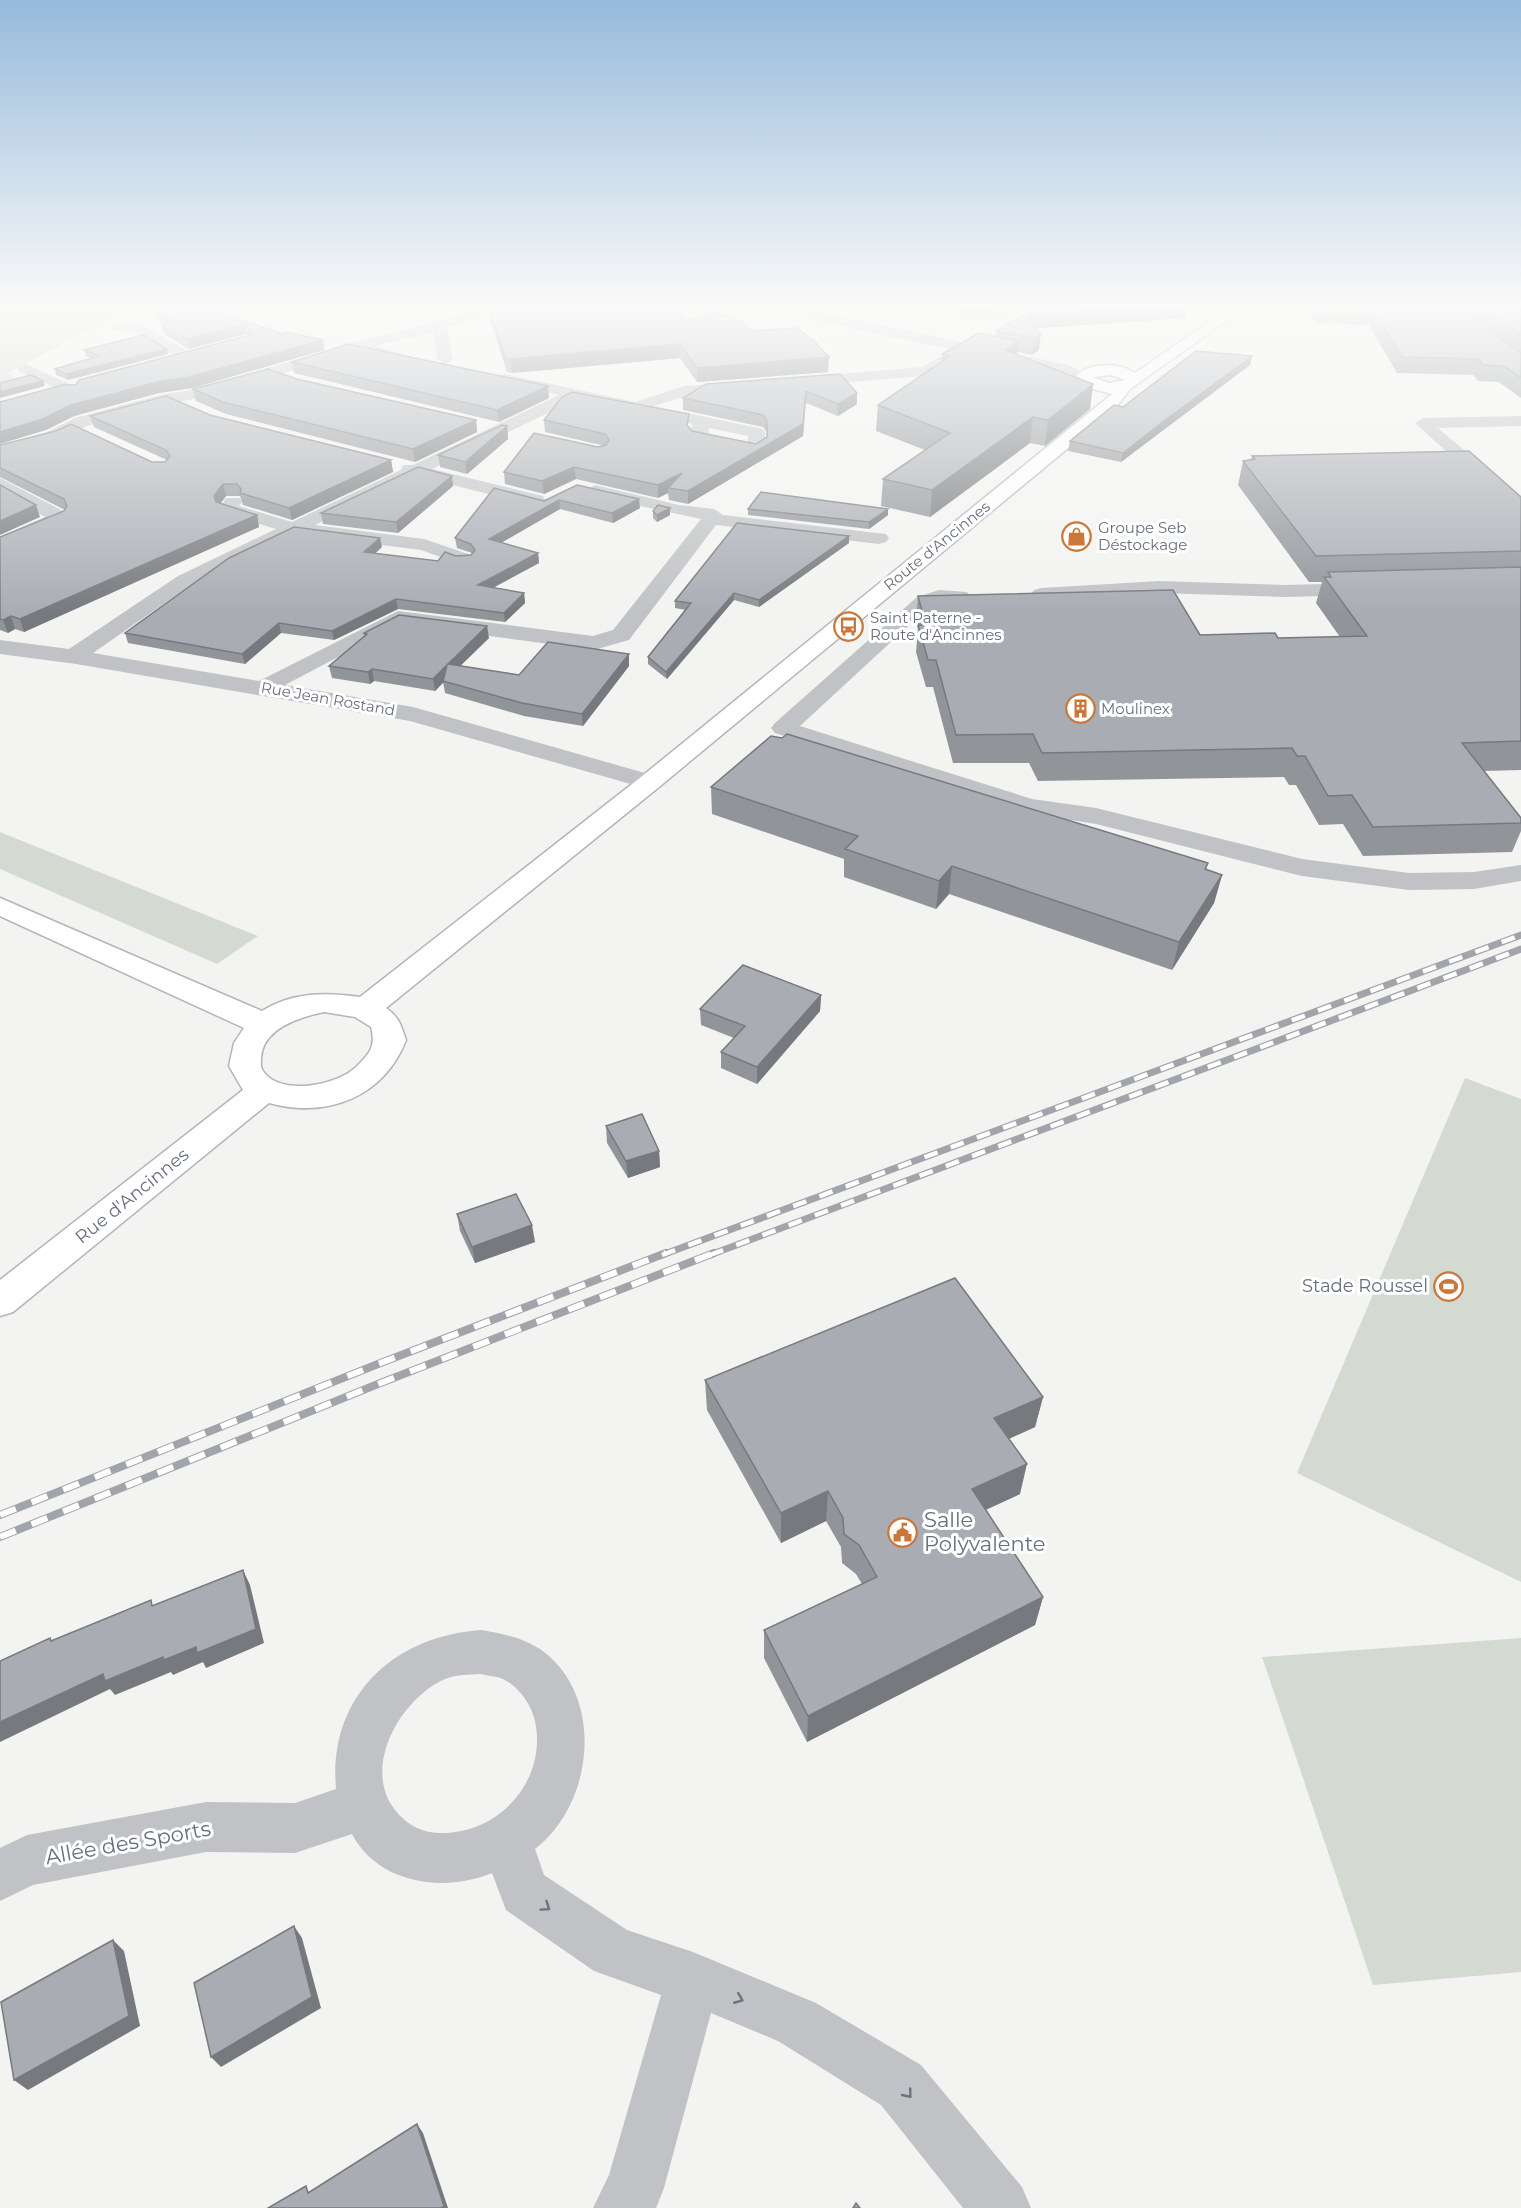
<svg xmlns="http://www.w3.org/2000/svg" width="1521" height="2208" font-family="Montserrat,sans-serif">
<rect width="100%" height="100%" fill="#f3f4f1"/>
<g fill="#d4dad2">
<polygon points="0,305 144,305 128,309 8,373 19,380 0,385"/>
<polygon points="1003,312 1011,319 966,322 959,315"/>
<polygon points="0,832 258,936 217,964 0,869"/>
<polygon points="1465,1078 1521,1099 1521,1582 1297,1473"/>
<polygon points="1521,1638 1521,1972 1373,1985 1262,1657"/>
</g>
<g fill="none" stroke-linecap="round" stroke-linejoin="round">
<defs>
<path id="major" d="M1233,305H1249L1130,389L1114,410L659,787L386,1008C399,1017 401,1025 406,1040C384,1097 327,1119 269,1103L13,1312L0,1316V1280L243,1090L229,1066L234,1043L244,1028L0,916V898L262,1011C292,992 326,992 360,997L641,777L1112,394L1089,388L1075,377C1088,362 1120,362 1135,373ZM1111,375L1125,380L1109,383L1093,377ZM324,1012L355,1017L371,1027C376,1047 370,1053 356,1067C338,1085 280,1097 263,1071C260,1067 261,1062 261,1058C263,1028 300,1017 324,1012Z"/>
</defs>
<use href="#major" stroke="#b3b5b9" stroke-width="3"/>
<g fill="#c0c2c5" fill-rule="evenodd">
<polygon points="491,305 511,305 447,328 453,359 450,362 445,364 437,359 433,332 375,346 406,355 409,358 401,363 352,349 350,346 352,343 434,323"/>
<path d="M685,305C714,303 738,327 766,332C778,333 794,325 803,334C785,354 701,323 685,305Z"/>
<polygon points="767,305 789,305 965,343 977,342 979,346 1069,365 1091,377 1083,382 1059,372 969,353 926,376 798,386 792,384 790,381 792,378 922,367 953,350 822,322 769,308"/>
<polygon points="117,323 143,326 196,356 193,359 183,359 135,333 112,330 110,327 112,324"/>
<polygon points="335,349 340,351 343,354 340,357 199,398 161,405 87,426 59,440 0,456 0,446 47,432 75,418 160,395 191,390"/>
<polygon points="25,364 109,401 111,404 109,407 97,407 20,372 17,369"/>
<path d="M504,374L635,402L684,386L750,382L752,385L750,388L686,396L654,406L763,429L765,433V449L756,454L693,441L690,437L692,424L577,399L432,469L543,496L545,500L543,504L536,506L417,476L315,525L424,539L471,555L474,559L471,563H457L421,550L296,534L192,584L93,653L259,681L398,611L593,636L613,630L701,519L589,495L586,491L595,485L679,505L714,509L723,515L886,534L889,538L886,542L879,544L716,525L629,640L594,650L401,624L285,685L413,707L659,777L663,782L659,787L650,790L641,787L410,721L76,664L0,654V640L69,649L178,576L276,529L221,513L219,509L226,498H240L242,502L239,506L292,522L401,470L403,465H413L559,395L498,382L496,379L498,376ZM709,428L748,436V442L708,434Z"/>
<polygon points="1521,416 1521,426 1438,428 1521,499 1521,515 1514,513 1415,423 1423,418"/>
<polygon points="0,478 67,513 69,517 67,521 0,550 0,537 45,517 0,491"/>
<polygon points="1159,581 1285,585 1364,583 1371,585 1374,589 1371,593 1364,595 1285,597 1159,593 1041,600 1034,598 1031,594 1034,590 1041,588"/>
<path d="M939,590L967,592L970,596L967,600C955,603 943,601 931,605L800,726L1032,799L1096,808L1302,859L1409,873L1474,872L1521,865V881L1474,889L1409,890L1302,876L1096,824L1020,812L775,733L771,728L775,723L917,597Z"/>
<path d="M481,1630C505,1634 530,1639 549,1656C605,1706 591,1806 535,1849L544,1875L627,1930L693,1952L816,2003L921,2065L1022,2187L1031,2208H963L881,2105L778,2041L711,2013L664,2188L656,2208H593L609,2175L661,1995L594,1971L506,1910L492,1873C444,1893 378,1884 352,1834L295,1853L206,1852L33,1885L0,1901V1848L27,1835L206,1802L295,1803L336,1789C328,1697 393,1636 481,1630ZM481,1674C488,1676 497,1676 503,1679C519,1687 531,1704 535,1721C547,1777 504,1830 446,1833C425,1834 408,1827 395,1810C361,1767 401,1698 445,1679C457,1674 469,1675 481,1674Z"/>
</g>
<use href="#major" fill="#fff" fill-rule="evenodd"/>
<defs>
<g id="rail-far1">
<polyline points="662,1255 1521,935"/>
<polyline points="710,1255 1521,949"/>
</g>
<g id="rail">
<polyline points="0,1515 378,1364 666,1253"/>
<polyline points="0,1537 378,1384 714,1253"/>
</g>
</defs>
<use href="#rail-far1" stroke="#a1a4aa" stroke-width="7"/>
<use href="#rail" stroke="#a1a4aa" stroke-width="8"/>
<use href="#rail-far1" stroke="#fff" stroke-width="4.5" stroke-dasharray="14" stroke-linecap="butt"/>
<use href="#rail" stroke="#fff" stroke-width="6" stroke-dasharray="17" stroke-linecap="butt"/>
</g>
<g fill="#91959a">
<polygon points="191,305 283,334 323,340 324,350 192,388 159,393 74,416 46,430 76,385 249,336 246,334 189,349 165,335 162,326 164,325 158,321 155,311"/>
<polygon points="950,305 1213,305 1211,306 1187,308 1185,318 1036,328 1039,350 1032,355 1017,352 1017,355 1093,384 1090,409 1045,446 1030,443 930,517 881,506 883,479 925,450 876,431 878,405 942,361 942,354 995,337 996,331 1026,318 1035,309 960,314"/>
<polygon points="1306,305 1521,305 1521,398 1499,382 1478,381 1473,375 1397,373 1369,325 1315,323"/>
<polygon points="489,307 685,322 750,331 828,372 697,382 680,358 512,373 507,372 490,320"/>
<polygon points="167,349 168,354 68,380 56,375 55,369 92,358 86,356 84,350"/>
<polygon points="1252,356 1250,365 1162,431 1121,462 1068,451 1070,441 1123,407"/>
<polygon points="292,362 549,398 499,422 294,373"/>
<polygon points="297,379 476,420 477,432 415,462 226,414 196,401 193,389"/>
<polygon points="706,384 857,393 857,404 838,416 806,403 803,436 688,504 669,500 668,493 658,498 576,479 544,494 505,484 504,472 605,446 545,432 544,420 689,427 692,431 756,444 767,437 767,433 763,427 683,410 683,398"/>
<polygon points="210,415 391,460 393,472 292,520 243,505 240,496 226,496 220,504 257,515 259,527 24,632 15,629 8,633 0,630 0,537 64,511 65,510 0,477 0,445 152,462 165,462 167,460 94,427 90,416"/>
<polygon points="507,426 508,439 467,474 440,467 438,455"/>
<polygon points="1252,456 1521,497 1521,770 1484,771 1521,818 1521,831 1512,852 1363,856 1343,824 1319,825 1296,785 1289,785 1284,777 1038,781 1029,763 953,763 933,687 926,687 916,652 918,629 916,622 918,596 1200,635 1278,638 1340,637 1316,603 1322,582 1309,582 1238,485 1243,461 1251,460"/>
<polygon points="577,485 640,508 613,523 560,509 501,543 538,553 539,563 493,588 524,593 525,603 505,622 398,609 334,640 281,633 245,664 128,643 125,633 382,547 375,553 438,561 456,556 471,555 472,553 457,548 455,538 544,501"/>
<polygon points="453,486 398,533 323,524 321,513"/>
<polygon points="748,509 888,515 869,529 748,515"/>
<polygon points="653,511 670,515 657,522 653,518"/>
<polygon points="849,543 759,607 734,600 667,679 648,664 648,657 686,610 675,608 675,601"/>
<polygon points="364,633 489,638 460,666 519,675 629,654 629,666 583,726 524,716 445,693 443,682 435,691 374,681 370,684 332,678 329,666 364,636"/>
<polygon points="711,787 1208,863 1206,870 1222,875 1214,903 1172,970 949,894 936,909 844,877 844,859 712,814"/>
<polygon points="821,995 820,1011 757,1084 721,1068 721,1052 734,1038 701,1025 700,1009"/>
<polygon points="606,1126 659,1151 660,1167 628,1178 607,1143"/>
<polygon points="457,1214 535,1242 475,1263 460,1231"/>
<polygon points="705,1380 1043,1397 1035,1427 1009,1439 1020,1494 985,1510 1043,1597 1035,1625 807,1742 764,1658 764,1630 862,1584 856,1574 842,1563 841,1547 826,1521 781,1543 707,1410"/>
</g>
<g fill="#76797d">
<polygon points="961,305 1063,305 1063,308 960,314"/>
<polygon points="1165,305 1188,305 1185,318 1025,329 1027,314"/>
<polygon points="244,324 246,334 189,349 187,339"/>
<polygon points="1041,334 1039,350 1032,355 1034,338"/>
<polygon points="323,340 324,350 192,388 159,393 74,416 46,430 0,444 0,432 71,405"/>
<polygon points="1018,341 1016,365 1005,350"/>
<polygon points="680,344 680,358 512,373 510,359"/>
<polygon points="167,349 168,354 68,380 66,374"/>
<polygon points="1252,356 1250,365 1162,431 1121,462 1123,453 1164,421"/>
<polygon points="829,357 828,372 697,382 697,368"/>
<polygon points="43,381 45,386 0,398 0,392"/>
<polygon points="1093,384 1090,409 1045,446 1048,420"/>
<polygon points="548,386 549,398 499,422 497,410"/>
<polygon points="806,391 803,436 688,504 688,491 803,424"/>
<polygon points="857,393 857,404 838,416 838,404"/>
<polygon points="1033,417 1030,443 930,517 932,490"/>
<polygon points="476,420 477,432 415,462 413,449"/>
<polygon points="507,426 508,439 467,474 465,462"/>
<polygon points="391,460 393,472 292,520 289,508"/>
<polygon points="574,467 576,479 544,494 542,481"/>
<polygon points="682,473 668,488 668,493 658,498 658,485"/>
<polygon points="452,476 453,486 398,533 396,522"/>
<polygon points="223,484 226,496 217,508 214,496"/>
<polygon points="639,499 640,508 613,523 612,513"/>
<polygon points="559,500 560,509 490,549 489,539"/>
<polygon points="36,505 40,517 0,535 0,521"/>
<polygon points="670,508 670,515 657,522 657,515"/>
<polygon points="888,509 888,515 869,529 869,522"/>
<polygon points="257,515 259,527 24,632 20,619"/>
<polygon points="849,536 849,543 759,607 759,600"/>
<polygon points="380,538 382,547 366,562 364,552"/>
<polygon points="538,553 539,563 479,595 478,585"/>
<polygon points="524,593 525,603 505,622 504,613"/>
<polygon points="734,593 734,600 667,679 666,672"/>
<polygon points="396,599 398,609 334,640 332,631"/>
<polygon points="11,616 15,629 8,633 3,620"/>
<polygon points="279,623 281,633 245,664 242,654"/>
<polygon points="487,626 489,638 450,676 448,664"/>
<polygon points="629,654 629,666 583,726 582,714"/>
<polygon points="447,665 449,677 435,691 433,679"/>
<polygon points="372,669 374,681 370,684 368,672"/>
<polygon points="952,866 949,894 936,909 939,881"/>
<polygon points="1222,875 1214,903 1172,970 1179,942"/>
<polygon points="821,995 820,1011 757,1084 757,1067"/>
<polygon points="659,1151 660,1167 628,1178 626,1161"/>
<polygon points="532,1225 535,1242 475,1263 472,1247"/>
<polygon points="1043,1397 1035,1427 988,1448 994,1418"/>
<polygon points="1027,1464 1020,1494 966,1519 972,1489"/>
<polygon points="828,1491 826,1521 781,1543 781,1513"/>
<polygon points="243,1570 250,1585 264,1643 206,1668 203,1662 173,1675 171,1672 115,1695 110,1689 0,1742 0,1722"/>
<polygon points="1043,1597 1035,1625 807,1742 808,1716"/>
<polygon points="294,1926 302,1938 321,2008 221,2067 211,2057"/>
<polygon points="113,1940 124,1951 140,2026 28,2090 14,2080"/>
<polygon points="417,2124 423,2133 448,2208 441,2208"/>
</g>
<g fill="#a9adb3" stroke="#76797d" stroke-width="1.5">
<polygon points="191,305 200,305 283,334 287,332 323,340 189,377 157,382 71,405 43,419 0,432 0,402 63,385 76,385 79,380 250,335 254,331 244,324 187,339 162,326 173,323 155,311"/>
<polygon points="496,305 675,305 685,322 701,316 725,315 741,321 750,331 797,328 814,341 829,357 697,368 680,344 510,359 505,358 489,307"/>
<polygon points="1043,305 1165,305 1027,314"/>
<polygon points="1317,305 1456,305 1521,353 1521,378 1504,366 1483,365 1478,359 1402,357 1373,310 1319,308"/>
<polygon points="1479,305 1521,305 1521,335"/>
<polygon points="1023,315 1041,334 1034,338 996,331"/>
<polygon points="979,333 1018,341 1005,350 1093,384 1048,420 1033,417 932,490 883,479 950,433 878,405 950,356 942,354"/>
<polygon points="143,335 167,349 66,374 55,369 99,356 84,350"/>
<polygon points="348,344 548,386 497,410 292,362"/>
<polygon points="1196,351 1252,356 1164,421 1123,453 1070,441 1114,405 1123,407"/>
<polygon points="268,369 297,379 476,420 413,449 223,402 193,389"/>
<polygon points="840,374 857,393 838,404 806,391 803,424 688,491 668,488 682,473 658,485 574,467 542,481 504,472 534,433 598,447 606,445 609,440 605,434 544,420 562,397 572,392 689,414 687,425 692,431 756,444 767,437 767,421 763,415 683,398 706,384"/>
<polygon points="31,375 43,381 0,392 0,383"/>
<polygon points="166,396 210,415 391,460 289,508 240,493 241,489 237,484 223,484 214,496 216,502 257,515 20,619 11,616 3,620 0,619 0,537 64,511 67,506 64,499 0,468 0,445 56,431 71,424 152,462 165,462 170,456 166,450 90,416"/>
<polygon points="502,425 507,426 465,462 438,455"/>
<polygon points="1469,451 1521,497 1521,551 1316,556 1243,461 1255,459 1252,456"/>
<polygon points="418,467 452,476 396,522 321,513"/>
<polygon points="0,485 36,505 0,521"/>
<polygon points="577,485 639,499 612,513 559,500 489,539 538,553 478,585 524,593 504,613 396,599 332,631 279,623 242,654 125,633 229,558 294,527 380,538 364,552 438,561 445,552 456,556 471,555 475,550 471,544 455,538 494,488 544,501"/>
<polygon points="761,492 888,509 869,522 748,509"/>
<polygon points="658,505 670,508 657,515 653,511"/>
<polygon points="737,523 849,536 759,600 734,593 666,672 648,657 691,603 675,601"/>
<polygon points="1521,567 1521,741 1462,743 1521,818 1521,823 1373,827 1352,795 1328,796 1305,756 1297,756 1292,748 1042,753 1033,734 956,735 936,660 928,660 918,625 926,625 918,596 1173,590 1200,635 1275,633 1278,638 1367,636 1324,577 1331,577 1328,572"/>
<polygon points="399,615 487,626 448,664 519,675 548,642 629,654 582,714 522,703 443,681 447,665 433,679 372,669 368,672 329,666 367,634 364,633"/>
<polygon points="787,734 1208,863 1205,869 1222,875 1179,942 952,866 939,881 845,849 858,836 711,787 771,736 782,738"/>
<polygon points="743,965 821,995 757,1067 721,1052 745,1026 700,1009"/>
<polygon points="642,1114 659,1151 626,1161 606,1126"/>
<polygon points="516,1194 532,1225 472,1247 457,1214"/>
<polygon points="955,1278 1043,1397 994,1418 1027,1464 972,1489 1043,1597 808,1716 764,1630 877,1577 859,1545 844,1534 843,1518 828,1491 781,1513 705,1380"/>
<polygon points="243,1570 256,1629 197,1653 196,1647 164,1660 163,1657 105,1681 103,1674 0,1722 0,1661 50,1638 51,1641 151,1600 152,1606"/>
<polygon points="294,1926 312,1997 211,2057 194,1983"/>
<polygon points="113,1940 129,2016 14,2080 1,2002"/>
<polygon points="417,2124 444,2206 441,2208 268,2208 306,2186 308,2193"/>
<polygon points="856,2203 860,2208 853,2208"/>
</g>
<defs><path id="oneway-chevron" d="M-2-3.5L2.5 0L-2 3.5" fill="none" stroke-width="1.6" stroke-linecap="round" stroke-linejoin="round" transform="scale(1.5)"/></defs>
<g stroke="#6b7382">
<use href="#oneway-chevron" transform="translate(546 1907) rotate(34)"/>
<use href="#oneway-chevron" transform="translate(739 1999) rotate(22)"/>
<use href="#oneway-chevron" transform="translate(908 2094) rotate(51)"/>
</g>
<linearGradient id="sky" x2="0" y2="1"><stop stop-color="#96badb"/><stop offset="0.5" stop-color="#fafaf9"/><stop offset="1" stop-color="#fafaf9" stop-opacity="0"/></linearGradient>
<rect width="1521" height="614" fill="url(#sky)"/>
<defs>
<symbol id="shop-ring" viewBox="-11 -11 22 22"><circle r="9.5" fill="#fff" stroke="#cb773a" stroke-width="1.5"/><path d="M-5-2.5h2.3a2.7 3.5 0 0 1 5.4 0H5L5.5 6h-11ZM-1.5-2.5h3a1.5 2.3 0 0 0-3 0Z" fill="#cb773a"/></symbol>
<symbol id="bus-ring" viewBox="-11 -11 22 22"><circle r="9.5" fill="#fff" stroke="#cb773a" stroke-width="1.5"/><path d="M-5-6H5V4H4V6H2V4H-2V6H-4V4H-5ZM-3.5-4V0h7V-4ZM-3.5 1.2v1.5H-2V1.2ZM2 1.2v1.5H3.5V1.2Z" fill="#cb773a"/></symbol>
<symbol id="building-ring" viewBox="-11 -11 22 22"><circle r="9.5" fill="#fff" stroke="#cb773a" stroke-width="1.5"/><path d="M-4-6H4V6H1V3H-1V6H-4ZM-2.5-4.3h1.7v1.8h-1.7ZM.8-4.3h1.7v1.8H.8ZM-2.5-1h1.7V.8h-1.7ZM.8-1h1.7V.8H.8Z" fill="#cb773a"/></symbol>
<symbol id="stadium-ring" viewBox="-11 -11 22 22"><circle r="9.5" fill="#fff" stroke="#cb773a" stroke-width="1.5"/><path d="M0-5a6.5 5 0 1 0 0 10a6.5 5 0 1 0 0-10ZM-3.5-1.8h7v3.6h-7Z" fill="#cb773a"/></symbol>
<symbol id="civic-ring" viewBox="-11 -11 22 22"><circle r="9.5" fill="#fff" stroke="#cb773a" stroke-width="1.5"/><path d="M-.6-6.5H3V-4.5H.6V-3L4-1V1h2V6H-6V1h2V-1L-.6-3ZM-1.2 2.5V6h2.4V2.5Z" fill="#cb773a"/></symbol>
</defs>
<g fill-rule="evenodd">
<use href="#shop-ring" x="1060" y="520" width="33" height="33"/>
<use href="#bus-ring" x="832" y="610" width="33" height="33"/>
<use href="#building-ring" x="1064" y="692" width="33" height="33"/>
<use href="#stadium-ring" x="1432" y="1270" width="33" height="33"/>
<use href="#civic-ring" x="886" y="1516" width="33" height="33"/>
</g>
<g text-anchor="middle" stroke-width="6" stroke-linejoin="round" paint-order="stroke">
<g font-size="15" fill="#676f7e" stroke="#fff" text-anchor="start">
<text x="1098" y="533">Groupe Seb<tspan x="1098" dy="17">Déstockage</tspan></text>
<text x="870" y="623">Saint Paterne -<tspan x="870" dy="17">Route d'Ancinnes</tspan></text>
<text x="1101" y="714">Moulinex</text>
</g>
<g font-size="15" fill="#676f7e" stroke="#fff">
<text transform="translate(937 546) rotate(-39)" y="5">Route d'Ancinnes</text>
<text transform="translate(328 699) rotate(10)" y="5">Rue Jean Rostand</text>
</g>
<g font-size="18" fill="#676f7e" stroke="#fff">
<text transform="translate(132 1196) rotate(-39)" y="6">Rue d'Ancinnes</text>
</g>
<g font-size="18" fill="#676f7e" stroke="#fff" text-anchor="end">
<text x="1428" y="1292">Stade Roussel</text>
</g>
<g font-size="21" fill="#676f7e" stroke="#fff" text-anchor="start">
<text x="924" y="1527">Salle<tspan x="924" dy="24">Polyvalente</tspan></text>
</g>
<g font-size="21" fill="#676f7e" stroke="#fff">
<text transform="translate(128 1843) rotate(-10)" y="7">Allée des Sports</text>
</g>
</g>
</svg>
